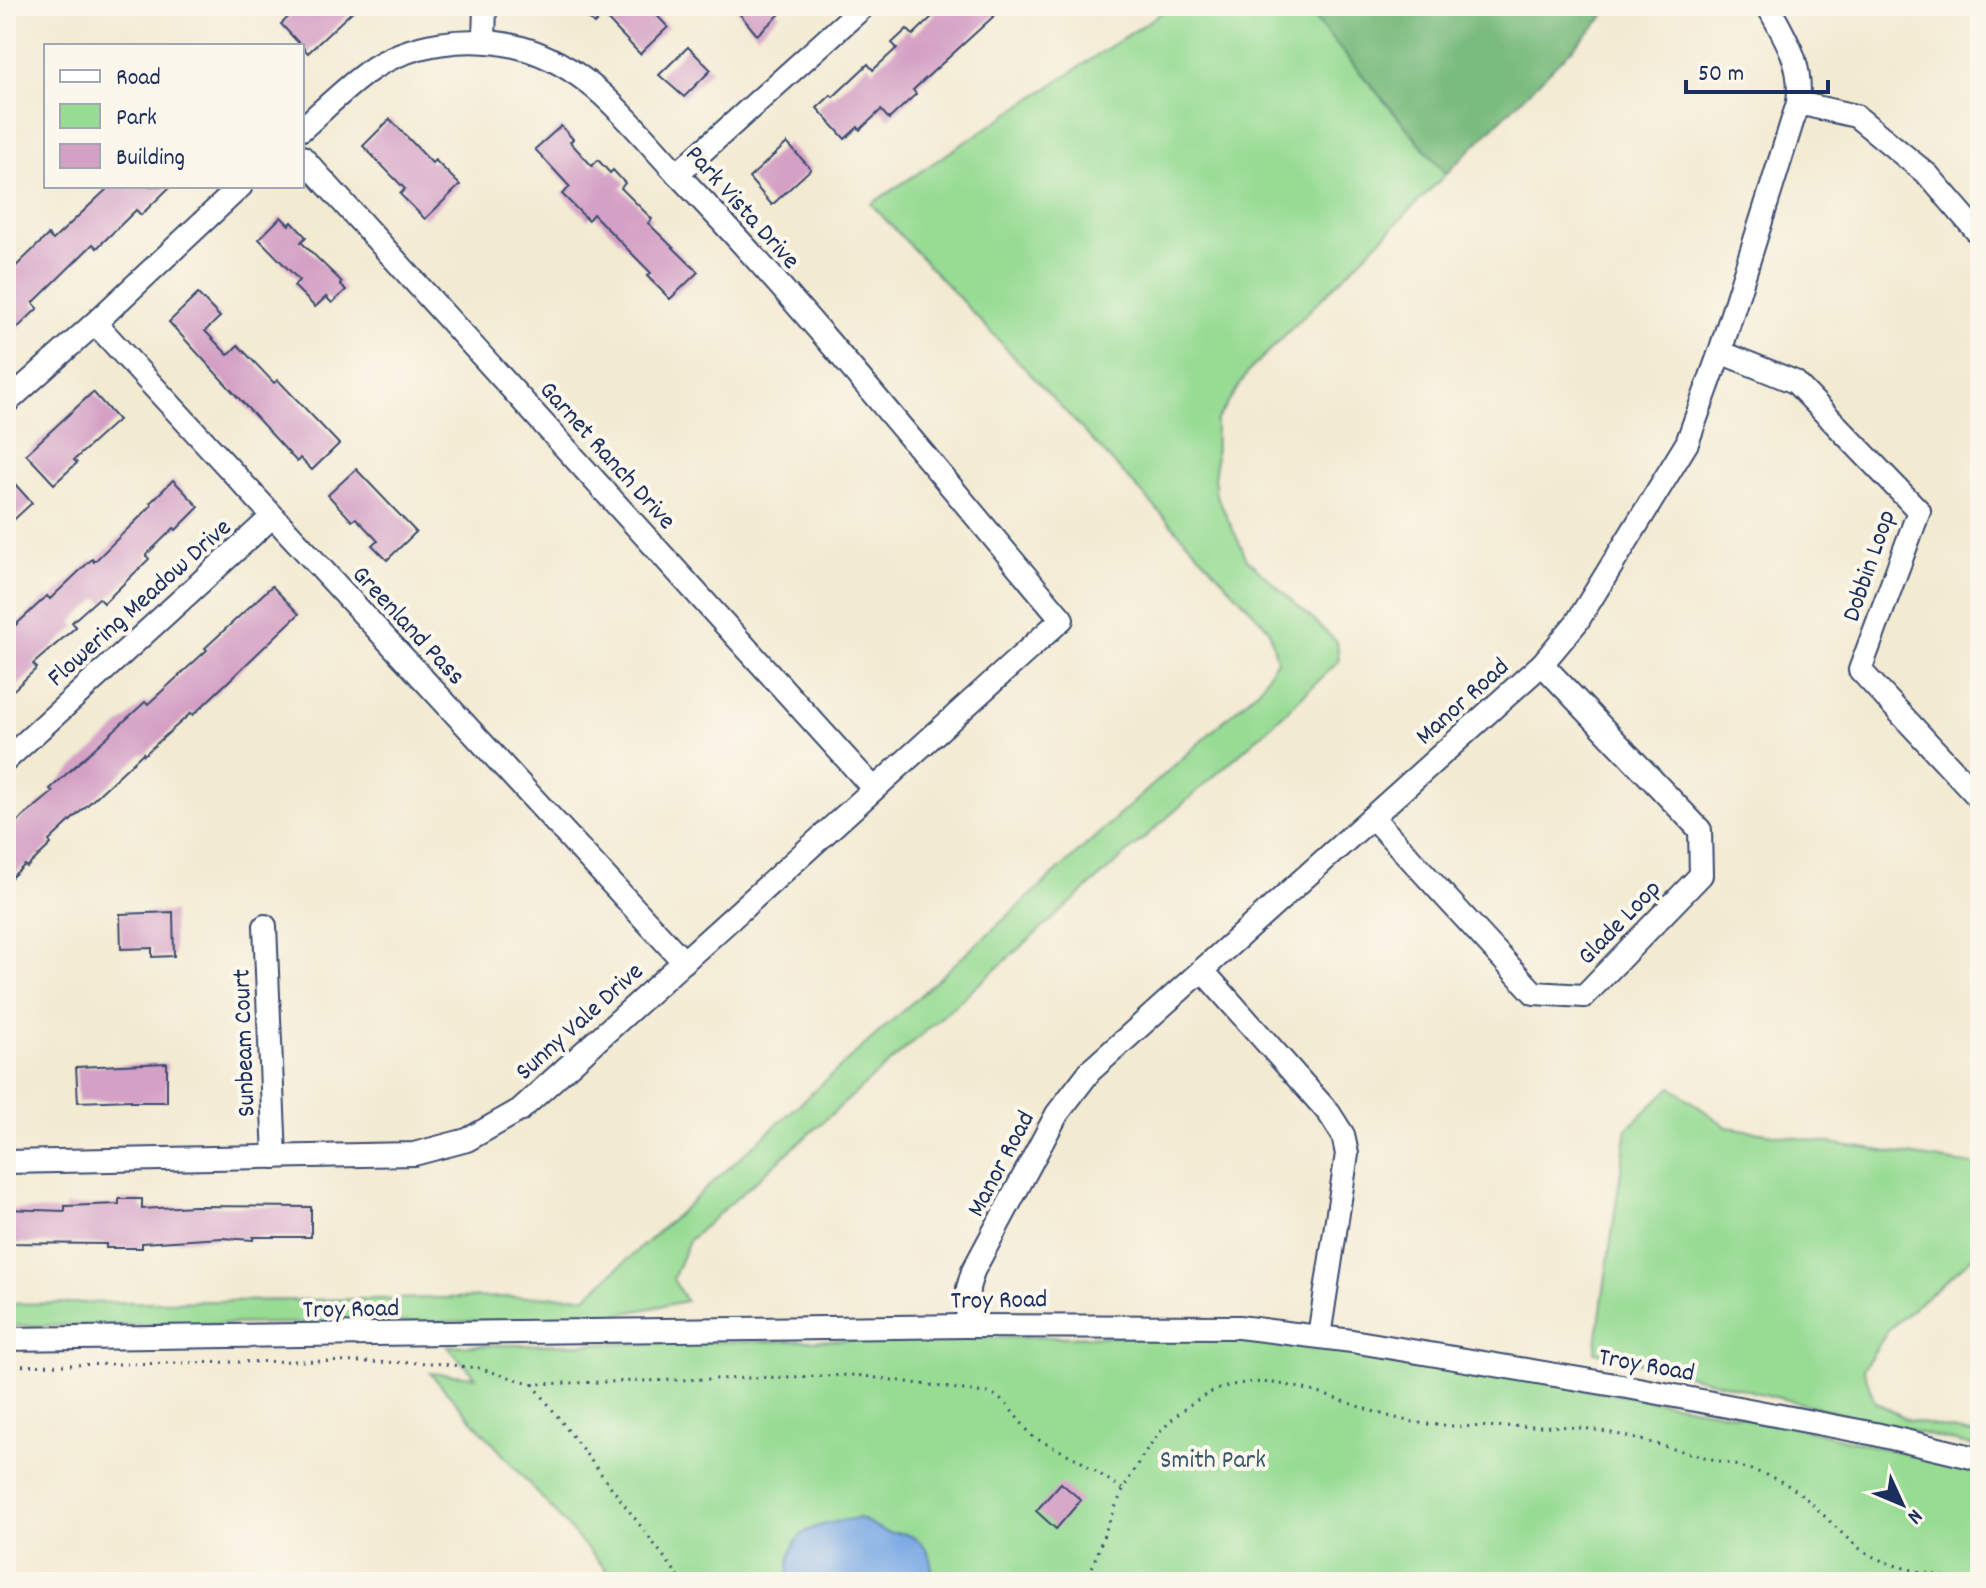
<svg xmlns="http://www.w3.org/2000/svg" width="1986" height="1588" font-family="Dekko,sans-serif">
<rect width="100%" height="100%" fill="#fbf7ec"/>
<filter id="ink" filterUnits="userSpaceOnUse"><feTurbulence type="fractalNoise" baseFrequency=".0125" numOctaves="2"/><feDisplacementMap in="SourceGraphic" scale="16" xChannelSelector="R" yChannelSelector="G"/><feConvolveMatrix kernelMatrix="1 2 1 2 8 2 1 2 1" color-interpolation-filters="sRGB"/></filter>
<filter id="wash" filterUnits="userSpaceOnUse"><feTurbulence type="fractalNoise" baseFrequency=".006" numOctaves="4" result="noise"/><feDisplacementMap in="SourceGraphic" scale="32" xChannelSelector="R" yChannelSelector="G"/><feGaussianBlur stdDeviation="1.8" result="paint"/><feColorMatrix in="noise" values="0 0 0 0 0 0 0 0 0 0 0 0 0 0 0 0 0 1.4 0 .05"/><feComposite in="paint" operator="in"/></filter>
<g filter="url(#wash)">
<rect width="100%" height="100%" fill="#f3ead2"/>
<g fill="#98dc94" stroke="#5a8679" stroke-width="2">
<polygon points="1172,6 1304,6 1446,174 1249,371 1216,421 1215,492 1247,559 1337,642 1339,661 1271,726 689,1240 673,1279 686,1301 590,1320 6,1326 6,1304 587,1296 1259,689 1277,660 1269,629 871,204"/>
<polygon points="1671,1087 1727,1127 1980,1166 1980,1251 1889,1329 1863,1369 1875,1402 1909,1420 1980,1436 1980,1448 1595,1352 1627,1129"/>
<polygon points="1260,1334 1763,1419 1980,1472 1980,1582 617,1582 430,1373 476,1377 447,1346"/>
</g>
<polygon fill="#7abc7e" stroke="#4a766e" stroke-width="2" points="1304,6 1609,6 1601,20 1446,174"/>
<path fill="#79a9e4" stroke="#4a6ca1" stroke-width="2" d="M858,1518C869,1521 877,1529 887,1532C893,1534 901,1532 906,1534C930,1542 932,1561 933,1582H789C784,1528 814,1525 858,1518Z"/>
<g id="blocks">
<g fill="#d4a0c5">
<polygon points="300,6 358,6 308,53 281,24"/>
<polygon points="576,6 648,6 668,27 640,54 603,15 594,24"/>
<polygon points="733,6 773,6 780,14 757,35"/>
<polygon points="928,6 1005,6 913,90 916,94 889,119 881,110 860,130 858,127 845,139 817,108 831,95 833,97 868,64 873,70 897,48 892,43 907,29 913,35 935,14"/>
<polygon points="688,47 711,70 684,97 659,75"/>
<polygon points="390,119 432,163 435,160 460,185 425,219 400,194 405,189 363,146"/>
<polygon points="561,126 573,139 570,142 592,166 598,160 610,173 613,170 625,183 621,188 652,219 648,223 698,272 670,299 647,276 651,273 593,214 588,220 562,194 570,187 535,149"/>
<polygon points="787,143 811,169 772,205 749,178"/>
<polygon points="110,186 171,186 141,215 136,210 97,248 93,244 33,303 38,308 6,339 6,276 48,235 53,240"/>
<polygon points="281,217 289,225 292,222 306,237 301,242 342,282 340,284 346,290 332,303 326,297 315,307 294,286 299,280 259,239"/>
<polygon points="198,294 220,317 205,331 228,355 238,345 274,383 278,380 339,444 312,470 300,458 297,462 287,451 169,322"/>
<polygon points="93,392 118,420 74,460 77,463 54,484 26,454"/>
<polygon points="356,469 416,532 387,560 372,545 378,541 356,518 352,521 328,495"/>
<polygon points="6,474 32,503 6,527"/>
<polygon points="173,480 199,507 176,530 174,528 146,555 149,559 104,603 99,598 72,622 76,627 33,664 37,668 6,697 6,634 47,596 50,599 92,559 94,562 152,505 150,503"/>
<polygon points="272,586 299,614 193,715 191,713 144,755 143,753 49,841 51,844 27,867 25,865 6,882 6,831 53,792 50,789 145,702 148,704 207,650 205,648"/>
<polygon points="173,912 174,956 152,957 152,948 121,949 120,914"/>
<polygon points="167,1063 167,1102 131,1102 131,1100 78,1102 76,1067"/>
<polygon points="119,1199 142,1199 142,1209 194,1206 311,1207 311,1237 253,1237 253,1240 222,1238 142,1243 142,1248 106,1248 106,1244 6,1243 6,1209 65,1211 65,1206 119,1204"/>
<polygon points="1061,1483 1081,1500 1056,1529 1036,1511"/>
</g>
</g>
</g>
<g filter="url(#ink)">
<use href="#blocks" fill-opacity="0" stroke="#3b4b6f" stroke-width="2"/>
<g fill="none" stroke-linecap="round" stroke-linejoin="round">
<defs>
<g id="minor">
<polyline points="484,41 485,6"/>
<polyline points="1798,103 1856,116 1928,175 1980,235"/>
<polyline points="302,157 874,789"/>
<polyline points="677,174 864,6"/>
<polyline points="95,323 684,962"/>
<polyline points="1720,352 1795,382 1919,511 1860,670 1980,799"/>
<polyline points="6,403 95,323 241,186"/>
<polyline points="6,760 273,516"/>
<polyline points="1373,818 1534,993 1584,996 1701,875 1700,830 1542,664"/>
<polyline points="265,926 275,1157"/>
<polyline points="1202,970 1329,1113 1343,1135 1347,1154 1319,1336"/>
<path d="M6,1162L414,1154L467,1140L520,1110L1062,619C937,472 816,319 683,180C635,130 593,68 522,48C471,34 408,42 366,73C343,90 323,110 302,129"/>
<path d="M967,1326L968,1288L973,1271L1057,1114L1090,1071L1542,664L1577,622L1687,443L1720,352L1798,103C1803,63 1786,40 1768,6"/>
<polyline points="6,1339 967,1326 1239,1327 1352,1341 1633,1388 1875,1434 1980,1459"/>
</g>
</defs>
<use href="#minor" stroke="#3b4b6f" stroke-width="26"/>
<g stroke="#3b4b6f" stroke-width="3" stroke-dasharray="2 6" stroke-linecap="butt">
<polyline points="6,1366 296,1361 433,1363 478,1368 533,1384 856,1375 993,1394 1006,1404 1033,1437 1077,1459 1124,1490"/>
<polyline points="533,1384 683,1582"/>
<path d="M1087,1582C1111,1513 1142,1423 1214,1391C1281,1362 1354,1414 1420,1423C1470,1430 1521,1424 1571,1427C1611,1430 1650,1443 1689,1453C1718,1461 1748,1467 1776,1479C1810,1494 1830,1526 1859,1548C1889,1570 1933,1573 1968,1582"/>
</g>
<use href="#minor" stroke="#fff" stroke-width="22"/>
</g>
</g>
<g text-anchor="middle" stroke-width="8" stroke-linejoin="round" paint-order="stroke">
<g font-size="26" fill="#1b2f5e" stroke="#fbf7ec">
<text transform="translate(744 206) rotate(48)" y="9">Park Vista Drive</text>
<text transform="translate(609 454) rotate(48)" y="9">Garnet Ranch Drive</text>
<text transform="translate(1867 565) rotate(-71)" y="9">Dobbin Loop</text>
<text transform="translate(138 601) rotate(-42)" y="9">Flowering Meadow Drive</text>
<text transform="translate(410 624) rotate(47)" y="9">Greenland Pass</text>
<text transform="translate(1461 700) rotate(-42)" y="9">Manor Road</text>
<text transform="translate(1618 921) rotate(-46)" y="9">Glade Loop</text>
<text transform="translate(578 1020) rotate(-42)" y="9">Sunny Vale Drive</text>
<text transform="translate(242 1043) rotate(-92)" y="9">Sunbeam Court</text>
<text transform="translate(999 1163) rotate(-62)" y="9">Manor Road</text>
<text transform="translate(999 1298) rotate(-1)" y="9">Troy Road</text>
<text transform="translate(351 1307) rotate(-1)" y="9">Troy Road</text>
<text transform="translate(1647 1363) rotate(10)" y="9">Troy Road</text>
</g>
<g font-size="26" fill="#3a5a6c" stroke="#fbf7ec">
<text x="1213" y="1467">Smith Park</text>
</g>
</g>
<rect width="1986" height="1588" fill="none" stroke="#fbf7ec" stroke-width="32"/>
<rect x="44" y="44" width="260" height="144" fill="#fbf7ec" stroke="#a1a7b3" stroke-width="2"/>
<rect x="60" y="70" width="40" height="12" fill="#ffffff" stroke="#a1a7b3" stroke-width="2"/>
<text x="116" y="84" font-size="24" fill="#1b2f5e">Road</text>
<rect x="60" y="104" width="40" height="24" fill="#98dc94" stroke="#a1a7b3" stroke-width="2"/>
<text x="116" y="124" font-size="24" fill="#1b2f5e">Park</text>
<rect x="60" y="144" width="40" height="24" fill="#d4a0c5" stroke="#a1a7b3" stroke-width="2"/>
<text x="116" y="164" font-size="24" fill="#1b2f5e">Building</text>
<g transform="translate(1902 1504) rotate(134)" stroke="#fbf7ec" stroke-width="6" paint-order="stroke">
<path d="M0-6L14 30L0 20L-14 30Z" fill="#1b2f5e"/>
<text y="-12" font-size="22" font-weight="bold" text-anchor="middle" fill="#1b2f5e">N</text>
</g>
<path d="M1686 80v12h142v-12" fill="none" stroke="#1b2f5e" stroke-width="4"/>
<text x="1698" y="80" font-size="24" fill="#1b2f5e" stroke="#fbf7ec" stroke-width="6" paint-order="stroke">50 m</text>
</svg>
